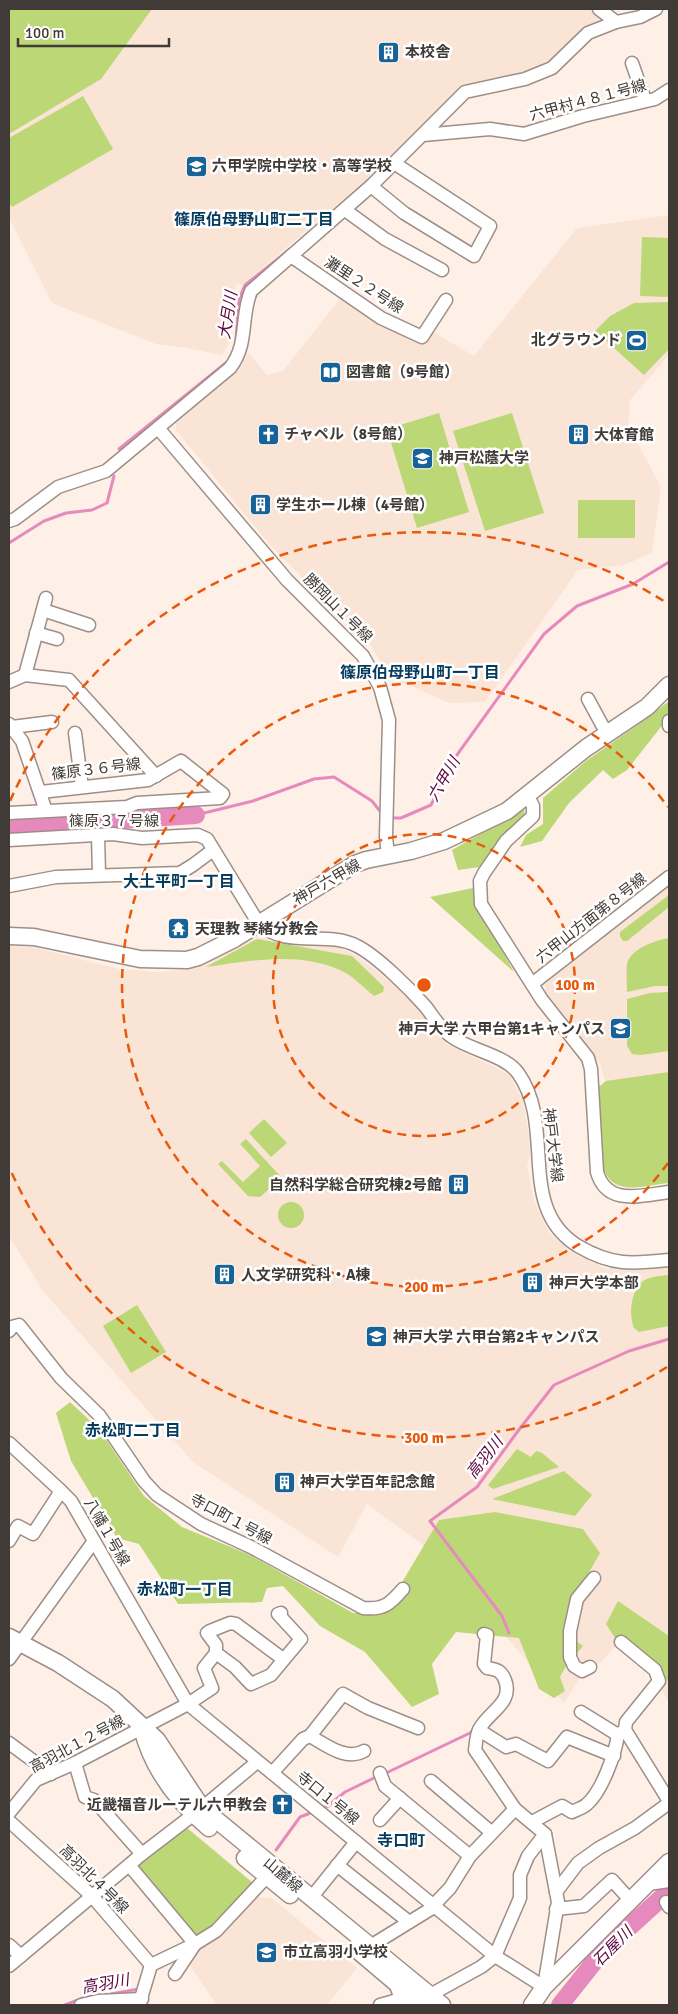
<svg xmlns="http://www.w3.org/2000/svg" width="678" height="2014" font-family="Signika,'Noto Sans JP',sans-serif">
<rect width="100%" height="100%" fill="#fff0e7"/>
<g fill="#fae4d6">
<polygon points="128,9 592,9 597,13 600,21 584,30 551,62 524,74 459,87 451,98 342,207 338,204 242,285 236,284 230,318 228,346 222,355 186,348 156,344 52,303 9,218 9,129"/>
<polygon points="669,215 669,355 630,400 628,425 661,487 652,553 624,565 578,570 485,702 449,703 389,676 367,639 341,617 269,544 176,430 176,423 239,370 248,352 267,375 283,371 342,296 382,322 424,344 433,332 474,356 577,228"/>
<polygon points="669,886 669,1183 627,1188 612,1184 604,1170 598,1087 605,1081 600,1063 545,995 546,983"/>
<polygon points="259,936 279,943 338,947 357,956 396,986 415,1004 446,1044 503,1071 511,1077 523,1102 529,1137 530,1154 527,1166 534,1201 549,1233 570,1251 606,1269 635,1270 669,1268 669,1703 653,1674 620,1646 615,1647 589,1674 581,1676 564,1703 430,1550 367,1504 338,1557 193,1462 43,1291 9,1236 9,946 32,947 119,969 157,972 190,969"/>
<polygon points="254,1897 272,1898 357,1968 327,2005 215,2005 216,2004 189,1964 188,1957 231,1925"/>
</g>
<g fill="#bcd776">
<polygon points="9,9 152,9 101,79 9,134"/>
<polygon points="83,96 113,149 12,207 9,202 9,138"/>
<polygon points="642,237 669,238 669,297 640,296"/>
<polygon points="669,302 669,349 644,375 595,331 610,316 634,303"/>
<polygon points="439,413 469,512 417,528 387,429"/>
<polygon points="512,413 544,513 485,531 453,431"/>
<polygon points="635,500 635,538 578,538 578,500"/>
<polygon points="669,701 669,715 666,717 664,723 627,770 613,779 603,770 569,803 542,841 520,847 526,835 543,824 543,798 586,761 646,719"/>
<polygon points="524,809 525,817 503,836 480,867 458,870 452,850"/>
<polygon points="473,888 477,906 514,972 430,897"/>
<polygon points="669,895 669,907 627,941 623,941 620,936 620,932"/>
<path d="M669,938V986H655L627,992C627,983 626,973 627,964C630,949 656,940 669,938Z"/>
<path d="M257,939L352,956L384,987L383,992L374,996C364,988 352,975 340,970C297,951 250,961 206,967Z"/>
<polygon points="669,992 669,1051 641,1055 632,1054 627,1046 627,999 650,993"/>
<path d="M669,1072V1183C646,1185 615,1197 604,1170L598,1088L606,1081Z"/>
<polygon points="264,1119 287,1143 271,1157 249,1133"/>
<polygon points="246,1139 282,1178 260,1197 248,1196 218,1164 222,1161 243,1182 260,1166 240,1144"/>
<circle cx="291" cy="1215" r="13"/>
<path d="M669,1275V1326L639,1332L634,1328C629,1315 630,1293 642,1282C649,1276 660,1276 669,1275Z"/>
<polygon points="137,1305 166,1352 131,1373 103,1326"/>
<polygon points="70,1402 99,1429 144,1496 182,1527 250,1555 353,1613 385,1611 439,1520 495,1512 583,1529 600,1553 566,1613 567,1635 583,1646 566,1666 560,1677 565,1691 554,1698 539,1689 519,1638 456,1632 432,1664 439,1694 412,1707 365,1652 320,1626 283,1586 267,1588 262,1602 178,1604 139,1544 117,1538 71,1461 56,1413"/>
<polygon points="517,1449 531,1457 536,1451 542,1453 559,1467 493,1489 488,1485"/>
<polygon points="564,1471 592,1495 575,1516 492,1499"/>
<polygon points="618,1601 669,1636 669,1682 636,1645 617,1641 606,1624"/>
<polygon points="186,1827 253,1883 214,1927 198,1939 136,1866"/>
</g>
<g fill="none" stroke-linecap="round" stroke-linejoin="round">
<g stroke="#e68abe" stroke-width="3">
<polyline points="236,340 239,299 245,285 290,249"/>
<polyline points="119,449 227,362"/>
<polyline points="9,543 44,521 66,513 92,510 107,503 114,476"/>
<polyline points="196,815 253,801 314,779 334,777 372,801 383,815"/>
<polyline points="390,818 401,818 431,805 454,759 544,634 577,606 633,584 669,562"/>
<polyline points="509,1633 502,1616 430,1521 477,1487 518,1431 554,1385 629,1351 669,1339"/>
<polyline points="384,1774 470,1733 475,1729"/>
<polyline points="321,1809 328,1806 345,1792 378,1776"/>
<polyline points="276,1850 300,1817 313,1812"/>
<polyline points="111,1994 139,1989"/>
<polyline points="65,2005 83,1998 90,1997"/>
</g>
<g stroke="#e68abe" stroke-width="18">
<polyline points="9,827 196,815"/>
<polyline points="560,2005 603,1951 669,1891"/>
</g>
<defs>
<g id="minor">
<polyline points="599,9 616,22"/>
<polyline points="632,63 645,100"/>
<polyline points="423,135 490,129 524,134 583,116 655,99 669,90"/>
<polyline points="371,186 404,213 474,256 490,226 394,163"/>
<polyline points="345,210 385,239 442,270"/>
<polyline points="291,256 381,318 422,337 446,300"/>
<polyline points="158,428 287,580 363,656 380,687 389,720 386,837 388,855"/>
<path d="M9,521L15,519L58,487L106,471L230,368C249,344 240,317 251,291L371,186L465,92L525,79L552,68L588,33L616,22L640,17L656,9"/>
<polyline points="43,610 89,625"/>
<polyline points="36,633 57,639"/>
<polyline points="25,675 46,598"/>
<polyline points="9,682 25,675 69,680 156,776"/>
<polyline points="588,699 607,734"/>
<polyline points="669,721 669,726"/>
<polyline points="9,724 22,741 46,811"/>
<polyline points="12,727 52,722"/>
<polyline points="75,733 82,787"/>
<path d="M528,796L533,806V816L506,841L484,873L480,881L481,904L542,1000L588,1058L591,1069L597,1172C607,1207 642,1195 669,1192"/>
<polyline points="9,813 127,807 137,803 220,798 223,794 181,761 148,780 41,792"/>
<polyline points="98,835 99,875"/>
<path d="M9,840L113,834L142,838L198,835L207,839L259,924C287,949 327,930 357,946C377,956 409,988 425,1006C433,1016 441,1030 452,1037C470,1050 505,1055 518,1073C557,1127 515,1207 578,1246C612,1266 632,1264 669,1260"/>
<polyline points="9,886 56,877 180,873 193,865 213,850"/>
<polyline points="532,984 669,877"/>
<path d="M9,1331L12,1327L19,1325L61,1378L99,1415L144,1481L157,1495L201,1524L253,1548L363,1608C384,1610 390,1604 403,1589"/>
<path d="M9,1443L61,1491L71,1501L188,1704L495,1956L544,1987L558,1902L545,1834L515,1809L475,1750C476,1744 476,1736 479,1730C487,1712 514,1704 505,1680C501,1670 497,1670 487,1668L484,1664L487,1635L484,1634"/>
<polyline points="9,1541 18,1526 33,1534 61,1491"/>
<polyline points="621,1642 655,1670 659,1681 626,1722 625,1730"/>
<polyline points="216,1653 235,1667 251,1684 271,1675 301,1639 278,1614 281,1613"/>
<polyline points="9,1659 94,1541"/>
<polyline points="590,1667 582,1671 574,1666 570,1657 570,1631 577,1599 594,1578"/>
<polyline points="581,1712 618,1735"/>
<polyline points="479,1730 506,1747 516,1744 548,1761 567,1737 614,1756"/>
<polyline points="310,1736 343,1694 368,1708 418,1728"/>
<polyline points="9,1743 51,1774"/>
<polyline points="75,1763 85,1797 94,1800 142,1854"/>
<path d="M272,1773L303,1739L310,1736C326,1745 346,1761 364,1751"/>
<polyline points="380,1773 385,1786 470,1856"/>
<polyline points="431,1781 491,1832"/>
<polyline points="9,1813 36,1780 75,1763 142,1728 188,1704 212,1688 204,1668 216,1653 216,1645 207,1633 210,1631 230,1623 236,1624 283,1659"/>
<polyline points="380,1820 400,1798"/>
<polyline points="9,1821 92,1896 151,1965"/>
<path d="M532,1822L562,1806L572,1812C576,1810 582,1808 586,1805C602,1792 615,1754 618,1735L625,1730L669,1801"/>
<polyline points="129,1865 195,1944 175,1974"/>
<polyline points="337,1865 409,1922"/>
<polyline points="648,1884 669,1881"/>
<polyline points="556,1892 578,1863 599,1848 635,1828 669,1803"/>
<polyline points="311,1898 356,1842"/>
<polyline points="666,1902 669,1907"/>
<polyline points="556,1909 584,1906 612,1880 631,1901"/>
<polyline points="9,1945 21,1956"/>
<polyline points="364,1950 429,1910 450,1888 470,1856 515,1809"/>
<polyline points="9,1966 142,1854 202,1808 257,1762"/>
<polyline points="395,1983 401,1999 407,2005"/>
<polyline points="430,1995 481,1967 495,1956 520,1898 520,1875 528,1856 545,1834"/>
<polyline points="81,2005 98,2001 142,1999"/>
<polyline points="139,2005 151,1965 195,1944 216,1931 273,1870"/>
<polyline points="380,2005 401,1999"/>
</g>
<g id="major">
<polyline points="9,936 34,937 140,959 187,960 198,957 234,939 355,864 366,860 411,851 444,841 507,811 586,748 647,707 669,685"/>
<polyline points="9,1637 58,1663 113,1699 157,1740 202,1808 442,2005"/>
<path d="M142,1728C152,1768 178,1802 209,1828"/>
<polyline points="245,1858 290,1895"/>
<polyline points="357,1950 422,2005"/>
<polyline points="532,2005 544,1987 669,1862"/>
</g>
</defs>
<use href="#minor" stroke="#9d8f87" stroke-width="15"/>
<use href="#major" stroke="#9d8f87" stroke-width="19"/>
<use href="#minor" stroke="#fff" stroke-width="12"/>
<use href="#major" stroke="#fff" stroke-width="16"/>
</g>
<g fill="none" stroke="#e8590c" stroke-width="2.5" stroke-dasharray="9 6">
<circle cx="424" cy="985" r="151"/>
<path d="M668 1163A302 302 0 1 1 668 807"/>
<path d="M667 1367A453 453 0 0 1 10 1169M10 801A453 453 0 0 1 667 603"/>
</g>
<defs>
<symbol id="building-square" viewBox="-11 -11 22 22"><rect x="-9" y="-9" width="18" height="18" rx="4" fill="#176296" stroke="#fff"/><path d="M-4-6H4V6H1V3H-1V6H-4ZM-2.5-4.3h1.7v1.8h-1.7ZM.8-4.3h1.7v1.8H.8ZM-2.5-1h1.7V.8h-1.7ZM.8-1h1.7V.8H.8Z" fill="#fff"/></symbol>
<symbol id="school-square" viewBox="-11 -11 22 22"><rect x="-9" y="-9" width="18" height="18" rx="4" fill="#176296" stroke="#fff"/><path d="M0-5L7-2L0 1L-7-2ZM-4 1L0 2.5L4 1V4Q0 6-4 4Z" fill="#fff"/></symbol>
<symbol id="stadium-square" viewBox="-11 -11 22 22"><rect x="-9" y="-9" width="18" height="18" rx="4" fill="#176296" stroke="#fff"/><path d="M0-5a6.5 5 0 1 0 0 10a6.5 5 0 1 0 0-10ZM-3.5-1.8h7v3.6h-7Z" fill="#fff"/></symbol>
<symbol id="library-square" viewBox="-11 -11 22 22"><rect x="-9" y="-9" width="18" height="18" rx="4" fill="#176296" stroke="#fff"/><path d="M-6-4Q-3-5.5-.7-3.5V5Q-3 3-6 4ZM6-4Q3-5.5 .7-3.5V5Q3 3 6 4Z" fill="#fff"/></symbol>
<symbol id="church-square" viewBox="-11 -11 22 22"><rect x="-9" y="-9" width="18" height="18" rx="4" fill="#176296" stroke="#fff"/><path d="M-1.2-6h2.4v3.5h3.3v2.4h-3.3V6h-2.4V-.1h-3.3v-2.4h3.3Z" fill="#fff"/></symbol>
<symbol id="university-square" viewBox="-11 -11 22 22"><rect x="-9" y="-9" width="18" height="18" rx="4" fill="#176296" stroke="#fff"/><path d="M0-5L7-2L0 1L-7-2ZM-4 1L0 2.5L4 1V4Q0 6-4 4Z" fill="#fff"/></symbol>
<symbol id="temple-square" viewBox="-11 -11 22 22"><rect x="-9" y="-9" width="18" height="18" rx="4" fill="#176296" stroke="#fff"/><path d="M0-6L5-2H3V0L6.5 2.5H4V6H1.5V3h-3V6H-4V2.5H-6.5L-3 0V-2H-5Z" fill="#fff"/></symbol>
</defs>
<g fill-rule="evenodd">
<use href="#building-square" x="376" y="40" width="25" height="25"/>
<use href="#school-square" x="184" y="154" width="25" height="25"/>
<use href="#stadium-square" x="624" y="328" width="25" height="25"/>
<use href="#library-square" x="318" y="360" width="25" height="25"/>
<use href="#church-square" x="256" y="422" width="25" height="25"/>
<use href="#building-square" x="566" y="422" width="25" height="25"/>
<use href="#university-square" x="410" y="446" width="25" height="25"/>
<use href="#building-square" x="248" y="492" width="25" height="25"/>
<use href="#temple-square" x="166" y="916" width="25" height="25"/>
<use href="#university-square" x="608" y="1016" width="25" height="25"/>
<use href="#building-square" x="446" y="1172" width="25" height="25"/>
<use href="#building-square" x="212" y="1262" width="25" height="25"/>
<use href="#building-square" x="520" y="1270" width="25" height="25"/>
<use href="#university-square" x="364" y="1324" width="25" height="25"/>
<use href="#building-square" x="272" y="1470" width="25" height="25"/>
<use href="#church-square" x="270" y="1792" width="25" height="25"/>
<use href="#school-square" x="254" y="1940" width="25" height="25"/>
</g>
<g text-anchor="middle" stroke-width="5" stroke-linejoin="round" paint-order="stroke">
<g font-size="15" font-weight="bold" fill="#413b37" stroke="#fff" text-anchor="start">
<text x="405" y="57">本校舎</text>
<text x="212" y="171">六甲学院中学校・高等学校</text>
<text x="621" y="345" text-anchor="end">北グラウンド</text>
<text x="346" y="377">図書館（9号館）</text>
<text x="284" y="439">チャペル（8号館）</text>
<text x="594" y="440">大体育館</text>
<text x="439" y="463">神戸松蔭大学</text>
<text x="276" y="510">学生ホール棟（4号館）</text>
<text x="195" y="934">天理教 琴緒分教会</text>
<text x="605" y="1034" text-anchor="end">神戸大学 六甲台第1キャンパス</text>
<text x="442" y="1190" text-anchor="end">自然科学総合研究棟2号館</text>
<text x="241" y="1280">人文学研究科・A棟</text>
<text x="549" y="1288">神戸大学本部</text>
<text x="393" y="1342">神戸大学 六甲台第2キャンパス</text>
<text x="300" y="1487">神戸大学百年記念館</text>
<text x="267" y="1810" text-anchor="end">近畿福音ルーテル六甲教会</text>
<text x="283" y="1957">市立高羽小学校</text>
</g>
<g font-size="15" fill="#413b37" stroke="#fff">
<text transform="translate(588 100) rotate(-15)" y="5">六甲村４８１号線</text>
<text transform="translate(364 285) rotate(33)" y="5">灘里２２号線</text>
<text transform="translate(338 608) rotate(45)" y="5">勝岡山１号線</text>
<text transform="translate(96 769) rotate(-7)" y="5">篠原３６号線</text>
<text x="114" y="826">篠原３７号線</text>
<text transform="translate(327 882) rotate(-30)" y="5">神戸六甲線</text>
<text transform="translate(591 918) rotate(-38)" y="5">六甲山方面第８号線</text>
<text transform="translate(553 1145) rotate(83)" y="5">神戸大学線</text>
<text transform="translate(231 1519) rotate(28)" y="5">寺口町１号線</text>
<text transform="translate(107 1532) rotate(60)" y="5">八幡１号線</text>
<text transform="translate(77 1744) rotate(-28)" y="5">高羽北１２号線</text>
<text transform="translate(328 1798) rotate(39)" y="5">寺口１号線</text>
<text transform="translate(283 1875) rotate(40)" y="5">山麓線</text>
<text transform="translate(94 1879) rotate(45)" y="5">高羽北４号線</text>
</g>
<g font-size="16" font-weight="bold" fill="#063b5e" stroke="#fff">
<text x="254" y="225">篠原伯母野山町二丁目</text>
<text x="420" y="678">篠原伯母野山町一丁目</text>
<text x="179" y="887">大土平町一丁目</text>
<text x="133" y="1436">赤松町二丁目</text>
<text x="185" y="1595">赤松町一丁目</text>
<text x="401" y="1846">寺口町</text>
</g>
<g font-size="16" font-style="italic" fill="#5b073f" stroke="#fff">
<text transform="translate(227 315) rotate(-81)" y="6">大月川</text>
<text transform="translate(443 779) rotate(-60)" y="6">六甲川</text>
<text transform="translate(484 1457) rotate(-52)" y="6">高羽川</text>
<text transform="translate(612 1946) rotate(-45)" y="6">石屋川</text>
<text transform="translate(105 1983) rotate(-10)" y="6">高羽川</text>
</g>
</g>
<circle cx="424" cy="985" r="8" fill="#e8590c" stroke="#fff" stroke-width="2.5"/>
<g font-size="15" text-anchor="middle" font-weight="bold" fill="#e8590c" stroke="#fff" stroke-width="5" stroke-linejoin="round" paint-order="stroke">
<text x="575" y="990">100 m</text>
<text x="424" y="1292">200 m</text>
<text x="424" y="1443">300 m</text>
</g>
<rect width="678" height="2014" fill="none" stroke="#413b37" stroke-width="20"/>
<path d="M18 38v8h151v-8" fill="none" stroke="#413b37" stroke-width="2.5"/>
<text x="25" y="38" font-size="15" fill="#413b37" stroke="#ffffff" stroke-width="4" paint-order="stroke">100 m</text>
</svg>
